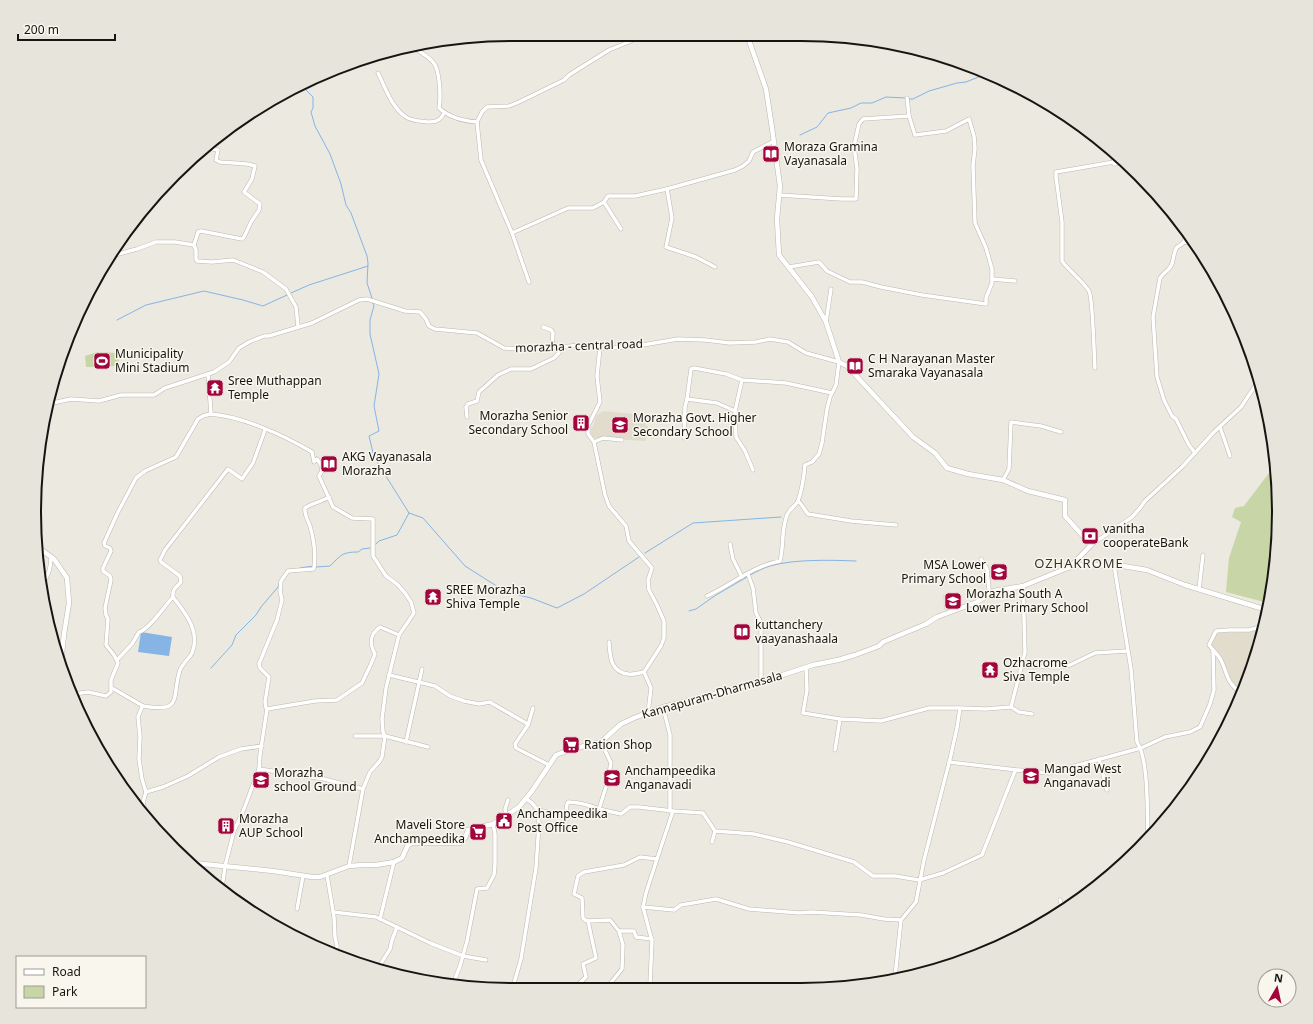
<svg xmlns="http://www.w3.org/2000/svg" width="1313" height="1024" font-family="'Noto Sans',sans-serif">
<rect width="100%" height="100%" fill="#ebe9e0"/>
<g fill="#e1dccc">
<polygon points="603,411 645,415 645,424 648,427 648,435 645,441 594,438 591,434 591,429 593,426 596,416"/>
<polygon points="943,594 962,596 962,606 946,611 944,609"/>
<polygon points="1264,629 1263,636 1242,691 1234,684 1209,645 1215,633 1250,632"/>
</g>
<g fill="#c8d5a6">
<polygon points="97,352 117,353 120,366 86,367 85,356"/>
<polygon points="1275,465 1278,543 1268,603 1226,592 1229,558 1241,522 1232,517 1235,508 1244,506"/>
</g>
<polygon fill="#86b4e5" points="141,632 172,637 169,656 138,652"/>
<g fill="none" stroke-linecap="round" stroke-linejoin="round">
<g stroke="#86b4e5" stroke-width="1">
<polyline points="305,85 305,89 313,97 313,108 311,112 315,126 330,154 341,184 346,205 351,213 367,256 368,263 367,283 372,298"/>
<polyline points="909,99 913,99 929,91 957,83 966,82 981,76 988,77 992,76"/>
<polyline points="800,135 817,127 828,113 851,108 861,103 872,103 886,97 906,98"/>
<polyline points="291,293 309,285 368,266"/>
<polyline points="372,301 374,306 370,320 370,334 379,374 374,406 379,431 369,436 374,457 409,513 423,518 465,566 506,592 531,598 557,608 584,594 639,557"/>
<polyline points="117,320 146,305 204,291 243,300 263,306 287,295"/>
<polyline points="376,544 379,541 397,535 409,513"/>
<polyline points="645,553 693,523 781,517"/>
<path d="M316,567L330,566C341,555 342,552 358,552L362,549L370,548"/>
<polyline points="300,568 313,566"/>
<path d="M750,575C756,572 763,568 770,566C794,559 830,560 856,561"/>
<polyline points="689,611 696,609 716,595 747,577"/>
<polyline points="211,668 232,645 236,635 256,615 261,607 278,587 279,584"/>
</g>
<defs>
<g id="minor">
<path d="M413,47C419,52 428,56 433,62C440,69 441,98 439,108C450,118 463,121 477,122L482,112L487,107L509,106L519,102L564,80L569,75L609,50L631,41L634,34"/>
<path d="M378,73C385,87 392,108 406,117C411,121 421,121 427,122C436,122 440,121 444,113"/>
<polyline points="477,122 481,160 512,233 529,282"/>
<polyline points="1113,153 1114,164 1124,163"/>
<polyline points="667,189 672,218 666,247 696,257 715,267"/>
<polyline points="779,195 842,199 856,199 857,169 854,146 859,124 863,119 909,116"/>
<polyline points="604,202 621,229"/>
<path d="M1186,232C1186,240 1184,244 1177,247C1173,253 1174,260 1171,266C1168,271 1163,273 1160,278L1153,317L1157,377L1164,400L1172,416L1176,419L1189,445L1195,453"/>
<polyline points="512,233 568,208 593,208 604,202 608,196 635,196 667,189 735,170 743,166 749,161 753,152 774,141"/>
<polyline points="1185,242 1191,244 1194,243"/>
<polyline points="194,245 198,232 201,231 242,239 244,237 251,222 259,210 260,204 244,192 252,179 255,166 247,164 220,162 216,160 218,150 208,148"/>
<polyline points="111,256 137,249 156,242 175,242 194,245 196,250 196,259 197,261 212,262 233,260 263,272 286,289 296,307 298,326"/>
<polyline points="789,267 819,262 827,271 850,282 862,282 881,287 922,295 986,304 986,298 992,283 992,269 986,248 975,223 973,166 975,148 974,136 969,119 946,131 915,135 909,116 907,98"/>
<polyline points="992,279 1015,281"/>
<polyline points="826,322 831,289"/>
<polyline points="543,327 551,330 553,333 552,348"/>
<polyline points="600,348 597,376 600,402 588,426 588,434 594,442 605,495 609,506 626,526 629,541 652,568 648,580 649,590 657,605 664,621 664,638 661,646 644,672 651,688 648,713"/>
<path d="M1095,368C1094,356 1093,298 1089,291C1081,279 1070,272 1062,261V222L1056,177V172L1114,162"/>
<polyline points="742,380 735,411 736,437 745,451 753,470"/>
<polyline points="687,399 717,403 735,411"/>
<path d="M48,404L71,399L99,401L121,395H154L165,388L214,372L229,362L239,348L249,342L264,336H269L312,323L359,300L367,299L405,311L420,312L426,319L429,326L435,329L477,333L504,348L524,349L552,348L590,344L602,348H611L637,346L678,339L705,340L730,343L756,342L770,339L788,342L806,353L839,362L836,385L830,397L827,409L822,443L819,454L812,462L805,465C804,476 802,490 798,501C795,507 789,509 787,515C781,530 784,547 780,561C753,566 731,585 707,596"/>
<path d="M210,414C242,416 285,436 312,452L314,462L317,459L321,465L322,471L319,476L333,507L352,518L373,519V556L386,576L397,584L405,593L411,602L414,613L399,635L386,688L382,719L383,732L385,736L382,757L379,762L370,772L363,789L349,866"/>
<polyline points="467,417 466,407 468,404 477,401 479,392 498,375 511,369 531,369 554,358 559,353 560,347"/>
<polyline points="1220,427 1230,456"/>
<polyline points="684,438 685,407 687,399 691,369 694,368 726,374 742,380 786,383 832,393"/>
<polyline points="594,442 603,438 622,440"/>
<polyline points="1003,480 1009,469 1011,422 1041,426 1061,432"/>
<path d="M798,501C803,505 805,511 808,514L851,521L896,525"/>
<polyline points="730,544 733,559 742,577"/>
<polyline points="1091,545 1132,517 1140,508 1145,501 1182,467 1214,432 1241,407 1259,380"/>
<polyline points="981,559 987,569 989,589 990,594"/>
<path d="M1114,565L1131,669L1137,742C1149,760 1147,814 1148,838"/>
<polyline points="748,574 753,588 756,613 761,623 761,682"/>
<path d="M43,583C49,575 51,567 51,557"/>
<polyline points="1199,589 1203,555"/>
<path d="M609,642C610,655 610,672 628,674C633,675 639,673 644,672"/>
<path d="M117,660L132,644L139,632C149,630 165,605 173,597C172,590 176,587 181,582L180,576L161,562L160,560L165,550L228,469L242,479L253,463L265,430"/>
<polyline points="1021,666 1060,667 1070,665 1095,653 1127,651"/>
<polyline points="806,667 807,690 803,713 840,719 881,721 929,708 960,708"/>
<polyline points="389,675 435,686 450,696 464,701 479,704 490,702 493,704 526,723 528,725 515,744 516,748 549,765"/>
<polyline points="112,688 143,706"/>
<path d="M1241,693C1226,682 1228,675 1221,660C1218,655 1213,650 1209,645L1216,631L1229,630H1249L1264,626"/>
<polyline points="74,694 88,692 106,696 111,692 111,680 118,663 114,655 106,645 108,619 106,615 105,608 111,580 110,576 103,571 103,568 111,551 110,548 105,546 104,543 118,512 136,478 145,471 176,457 198,419 203,416 210,414 211,413 208,374"/>
<polyline points="663,707 670,735 670,811"/>
<polyline points="1011,707 1019,712 1032,714"/>
<path d="M268,709L266,708L265,702L269,677L260,668L259,664L277,620L282,600L280,591L281,581L288,571L313,569L314,568C316,554 314,540 310,526C308,520 304,515 305,508C312,503 321,502 329,497"/>
<polyline points="528,725 533,708"/>
<polyline points="355,736 385,736 428,747"/>
<polyline points="406,742 422,669"/>
<polyline points="835,750 840,719"/>
<polyline points="1099,759 1107,790"/>
<polyline points="949,762 1017,770"/>
<polyline points="259,769 324,779 363,789"/>
<polyline points="146,792 163,787 188,776 219,757 241,749 262,746"/>
<polyline points="599,809 621,814 630,807 639,807 673,811 703,813 715,831 754,834 788,842 854,862 873,876 895,876 919,880 943,873 982,855 1015,771 1019,770 1049,773 1141,748 1165,737 1190,732 1200,727 1210,704 1214,690 1213,650"/>
<path d="M538,810L565,816C568,812 565,806 568,802C579,802 589,805 599,809L607,784L611,763L601,742"/>
<path d="M144,815L143,809L144,806L143,802L146,792L142,779L139,759L140,737L138,717L142,707L143,706C184,713 171,698 180,670C182,664 189,659 192,653C201,631 185,613 173,597"/>
<polyline points="506,815 505,809 508,800"/>
<polyline points="712,842 715,831"/>
<polyline points="327,875 334,917 335,937 337,946 336,956"/>
<path d="M222,888L225,866L234,831L244,809L259,769L260,755L267,709L315,701L337,700L362,683L371,664L375,654C369,644 370,634 380,627L399,635"/>
<polyline points="1060,900 1063,909"/>
<polyline points="643,907 646,893 657,859"/>
<polyline points="297,909 303,876"/>
<polyline points="333,912 376,917 430,943 463,956 486,960"/>
<polyline points="380,919 394,862"/>
<polyline points="619,931 610,920 588,921 585,920 583,918 582,898 574,894 578,876 584,872 624,865 640,857 657,859 673,811"/>
<polyline points="379,969 380,965 390,949 392,940 397,927"/>
<polyline points="895,977 901,920 916,902 924,860 950,759 957,728 960,708 985,709 1011,707 1025,652 1023,586"/>
<polyline points="453,984 460,966 467,941 477,889 487,888 494,875 495,864 495,834 493,824"/>
<polyline points="512,990 521,959 536,868 539,823 538,810 531,802 526,799"/>
<polyline points="572,990 586,977 583,964 596,958 588,921"/>
<polyline points="605,990 622,969 623,945 619,931 634,931 636,937 652,939"/>
<polyline points="655,990 650,984 652,941 643,907 674,910 681,905 716,899 749,909 800,913 811,912 861,915 884,919 901,920"/>
</g>
<g id="secondary">
<polyline points="747,35 766,89 772,128 780,186 777,219 779,255 812,297 826,322 839,362 847,366 913,437 935,453 947,468 968,474 1003,480 1028,491 1065,500 1065,516 1091,545 1070,567"/>
<polyline points="39,548 54,559 67,578 69,603 64,634 61,663"/>
<polyline points="193,863 273,871 312,877 320,877 349,866 363,865 376,865 394,862 402,858 408,845 412,843 460,843 465,838 468,830 493,824 519,807 532,791 556,755 572,749 601,742 621,724 634,718 663,707 709,696 732,688 761,682 813,665 838,660 855,655 879,646 883,642 926,624 937,617 977,602 994,591 1023,586 1070,567 1080,565 1123,566 1147,570 1185,585 1267,610"/>
</g>
</defs>
<use href="#minor" stroke="#bab8af" stroke-width="4.5"/>
<use href="#secondary" stroke="#bab8af" stroke-width="5.5"/>
<use href="#minor" stroke="#fff" stroke-width="3.5"/>
<use href="#secondary" stroke="#fff" stroke-width="4.5"/>
</g>
<defs>
<symbol id="library-square" viewBox="-11 -11 22 22"><rect x="-9" y="-9" width="18" height="18" rx="4" fill="#a2053b" stroke="#f9f6ed"/><path d="M-6-4Q-3-5.5-.7-3.5V5Q-3 3-6 4ZM6-4Q3-5.5 .7-3.5V5Q3 3 6 4Z" fill="#fff"/></symbol>
<symbol id="stadium-square" viewBox="-11 -11 22 22"><rect x="-9" y="-9" width="18" height="18" rx="4" fill="#a2053b" stroke="#f9f6ed"/><path d="M0-5a6.5 5 0 1 0 0 10a6.5 5 0 1 0 0-10ZM-3.5-1.8h7v3.6h-7Z" fill="#fff"/></symbol>
<symbol id="temple-square" viewBox="-11 -11 22 22"><rect x="-9" y="-9" width="18" height="18" rx="4" fill="#a2053b" stroke="#f9f6ed"/><path d="M0-6L5-2H3V0L6.5 2.5H4V6H1.5V3h-3V6H-4V2.5H-6.5L-3 0V-2H-5Z" fill="#fff"/></symbol>
<symbol id="building-square" viewBox="-11 -11 22 22"><rect x="-9" y="-9" width="18" height="18" rx="4" fill="#a2053b" stroke="#f9f6ed"/><path d="M-4-6H4V6H1V3H-1V6H-4ZM-2.5-4.3h1.7v1.8h-1.7ZM.8-4.3h1.7v1.8H.8ZM-2.5-1h1.7V.8h-1.7ZM.8-1h1.7V.8H.8Z" fill="#fff"/></symbol>
<symbol id="school-square" viewBox="-11 -11 22 22"><rect x="-9" y="-9" width="18" height="18" rx="4" fill="#a2053b" stroke="#f9f6ed"/><path d="M0-5L7-2L0 1L-7-2ZM-4 1L0 2.5L4 1V4Q0 6-4 4Z" fill="#fff"/></symbol>
<symbol id="bank-square" viewBox="-11 -11 22 22"><rect x="-9" y="-9" width="18" height="18" rx="4" fill="#a2053b" stroke="#f9f6ed"/><path d="M-6-4H6V4H-6ZM0-2.3a2.3 2.3 0 1 0 0 4.6a2.3 2.3 0 1 0 0-4.6Z" fill="#fff"/></symbol>
<symbol id="supermarket-square" viewBox="-11 -11 22 22"><rect x="-9" y="-9" width="18" height="18" rx="4" fill="#a2053b" stroke="#f9f6ed"/><path d="M-6-5.5h2.5l.6 2H6L4.5 2H-2.5L-4.4-4H-6ZM-1.5 3.2a1.3 1.3 0 1 0 .1 0ZM3 3.2a1.3 1.3 0 1 0 .1 0Z" fill="#fff"/></symbol>
<symbol id="civic-square" viewBox="-11 -11 22 22"><rect x="-9" y="-9" width="18" height="18" rx="4" fill="#a2053b" stroke="#f9f6ed"/><path d="M-.6-6.5H3V-4.5H.6V-3L4-1V1h2V6H-6V1h2V-1L-.6-3ZM-1.2 2.5V6h2.4V2.5Z" fill="#fff"/></symbol>
</defs>
<g fill-rule="evenodd">
<use href="#library-square" x="761" y="144" width="20" height="20"/>
<use href="#stadium-square" x="92" y="351" width="20" height="20"/>
<use href="#library-square" x="845" y="356" width="20" height="20"/>
<use href="#temple-square" x="205" y="378" width="20" height="20"/>
<use href="#building-square" x="571" y="413" width="20" height="20"/>
<use href="#school-square" x="610" y="415" width="20" height="20"/>
<use href="#library-square" x="319" y="454" width="20" height="20"/>
<use href="#bank-square" x="1080" y="526" width="20" height="20"/>
<use href="#school-square" x="989" y="562" width="20" height="20"/>
<use href="#temple-square" x="423" y="587" width="20" height="20"/>
<use href="#school-square" x="943" y="591" width="20" height="20"/>
<use href="#library-square" x="732" y="622" width="20" height="20"/>
<use href="#temple-square" x="980" y="660" width="20" height="20"/>
<use href="#supermarket-square" x="561" y="735" width="20" height="20"/>
<use href="#school-square" x="1021" y="766" width="20" height="20"/>
<use href="#school-square" x="602" y="768" width="20" height="20"/>
<use href="#school-square" x="251" y="770" width="20" height="20"/>
<use href="#civic-square" x="494" y="811" width="20" height="20"/>
<use href="#building-square" x="216" y="816" width="20" height="20"/>
<use href="#supermarket-square" x="468" y="822" width="20" height="20"/>
</g>
<g text-anchor="middle" stroke-width="3" stroke-linejoin="round" paint-order="stroke">
<g font-size="12" fill="#161512" stroke="#f9f6ed" text-anchor="start">
<text x="784" y="151">Moraza Gramina<tspan x="784" dy="14">Vayanasala</tspan></text>
<text x="115" y="358">Municipality<tspan x="115" dy="14">Mini Stadium</tspan></text>
<text x="868" y="363">C H Narayanan Master<tspan x="868" dy="14">Smaraka Vayanasala</tspan></text>
<text x="228" y="385">Sree Muthappan<tspan x="228" dy="14">Temple</tspan></text>
<text x="568" y="420" text-anchor="end">Morazha Senior<tspan x="568" dy="14">Secondary School</tspan></text>
<text x="633" y="422">Morazha Govt. Higher<tspan x="633" dy="14">Secondary School</tspan></text>
<text x="342" y="461">AKG Vayanasala<tspan x="342" dy="14">Morazha</tspan></text>
<text x="1103" y="533">vanitha<tspan x="1103" dy="14">cooperateBank</tspan></text>
<text x="986" y="569" text-anchor="end">MSA Lower<tspan x="986" dy="14">Primary School</tspan></text>
<text x="446" y="594">SREE Morazha<tspan x="446" dy="14">Shiva Temple</tspan></text>
<text x="966" y="598">Morazha South A<tspan x="966" dy="14">Lower Primary School</tspan></text>
<text x="755" y="629">kuttanchery<tspan x="755" dy="14">vaayanashaala</tspan></text>
<text x="1003" y="667">Ozhacrome<tspan x="1003" dy="14">Siva Temple</tspan></text>
<text x="584" y="749">Ration Shop</text>
<text x="1044" y="773">Mangad West<tspan x="1044" dy="14">Anganavadi</tspan></text>
<text x="625" y="775">Anchampeedika<tspan x="625" dy="14">Anganavadi</tspan></text>
<text x="274" y="777">Morazha<tspan x="274" dy="14">school Ground</tspan></text>
<text x="517" y="818">Anchampeedika<tspan x="517" dy="14">Post Office</tspan></text>
<text x="239" y="823">Morazha<tspan x="239" dy="14">AUP School</tspan></text>
<text x="465" y="829" text-anchor="end">Maveli Store<tspan x="465" dy="14">Anchampeedika</tspan></text>
</g>
<g font-size="12" fill="#161512" stroke="#f9f6ed">
<text transform="translate(579 346) rotate(-2)" y="4">morazha - central road</text>
<text transform="translate(712 695) rotate(-16)" y="4">Kannapuram-Dharmasala</text>
</g>
<g font-size="13" letter-spacing="1" fill="#34322b" stroke="#f9f6ed">
<text x="1079" y="568">OZHAKROME</text>
</g>
</g>
<path d="M0 0H1313V1024H0ZM512 41H801A471 471 0 0 1 1272 512V512A471 471 0 0 1 801 983H512A471 471 0 0 1 41 512V512A471 471 0 0 1 512 41Z" fill="#e7e4db" fill-rule="evenodd"/>
<path fill="none" stroke="#161512" stroke-width="2" d="M512 41H801A471 471 0 0 1 1272 512V512A471 471 0 0 1 801 983H512A471 471 0 0 1 41 512V512A471 471 0 0 1 512 41Z"/>
<rect x="16" y="956" width="130" height="52" fill="#f9f6ed" stroke="#9e9c95"/>
<rect x="24" y="969" width="20" height="6" fill="#ffffff" stroke="#9e9c95"/>
<text x="52" y="976" font-size="12" fill="#161512">Road</text>
<rect x="24" y="986" width="20" height="12" fill="#c8d5a6" stroke="#9e9c95"/>
<text x="52" y="996" font-size="12" fill="#161512">Park</text>
<g transform="translate(1277 988) rotate(9)"><circle r="19" fill="#f9f6ed" stroke="#9e9c95"/>
<path d="M0-3L7 15L0 10L-7 15Z" fill="#a2053b"/>
<text y="-6" font-size="11" font-weight="bold" text-anchor="middle" fill="#161512">N</text>
</g>
<path d="M18 34v6h97v-6" fill="none" stroke="#161512" stroke-width="2"/>
<text x="24" y="34" font-size="12" fill="#161512" stroke="#f9f6ed" stroke-width="3" paint-order="stroke">200 m</text>
</svg>
